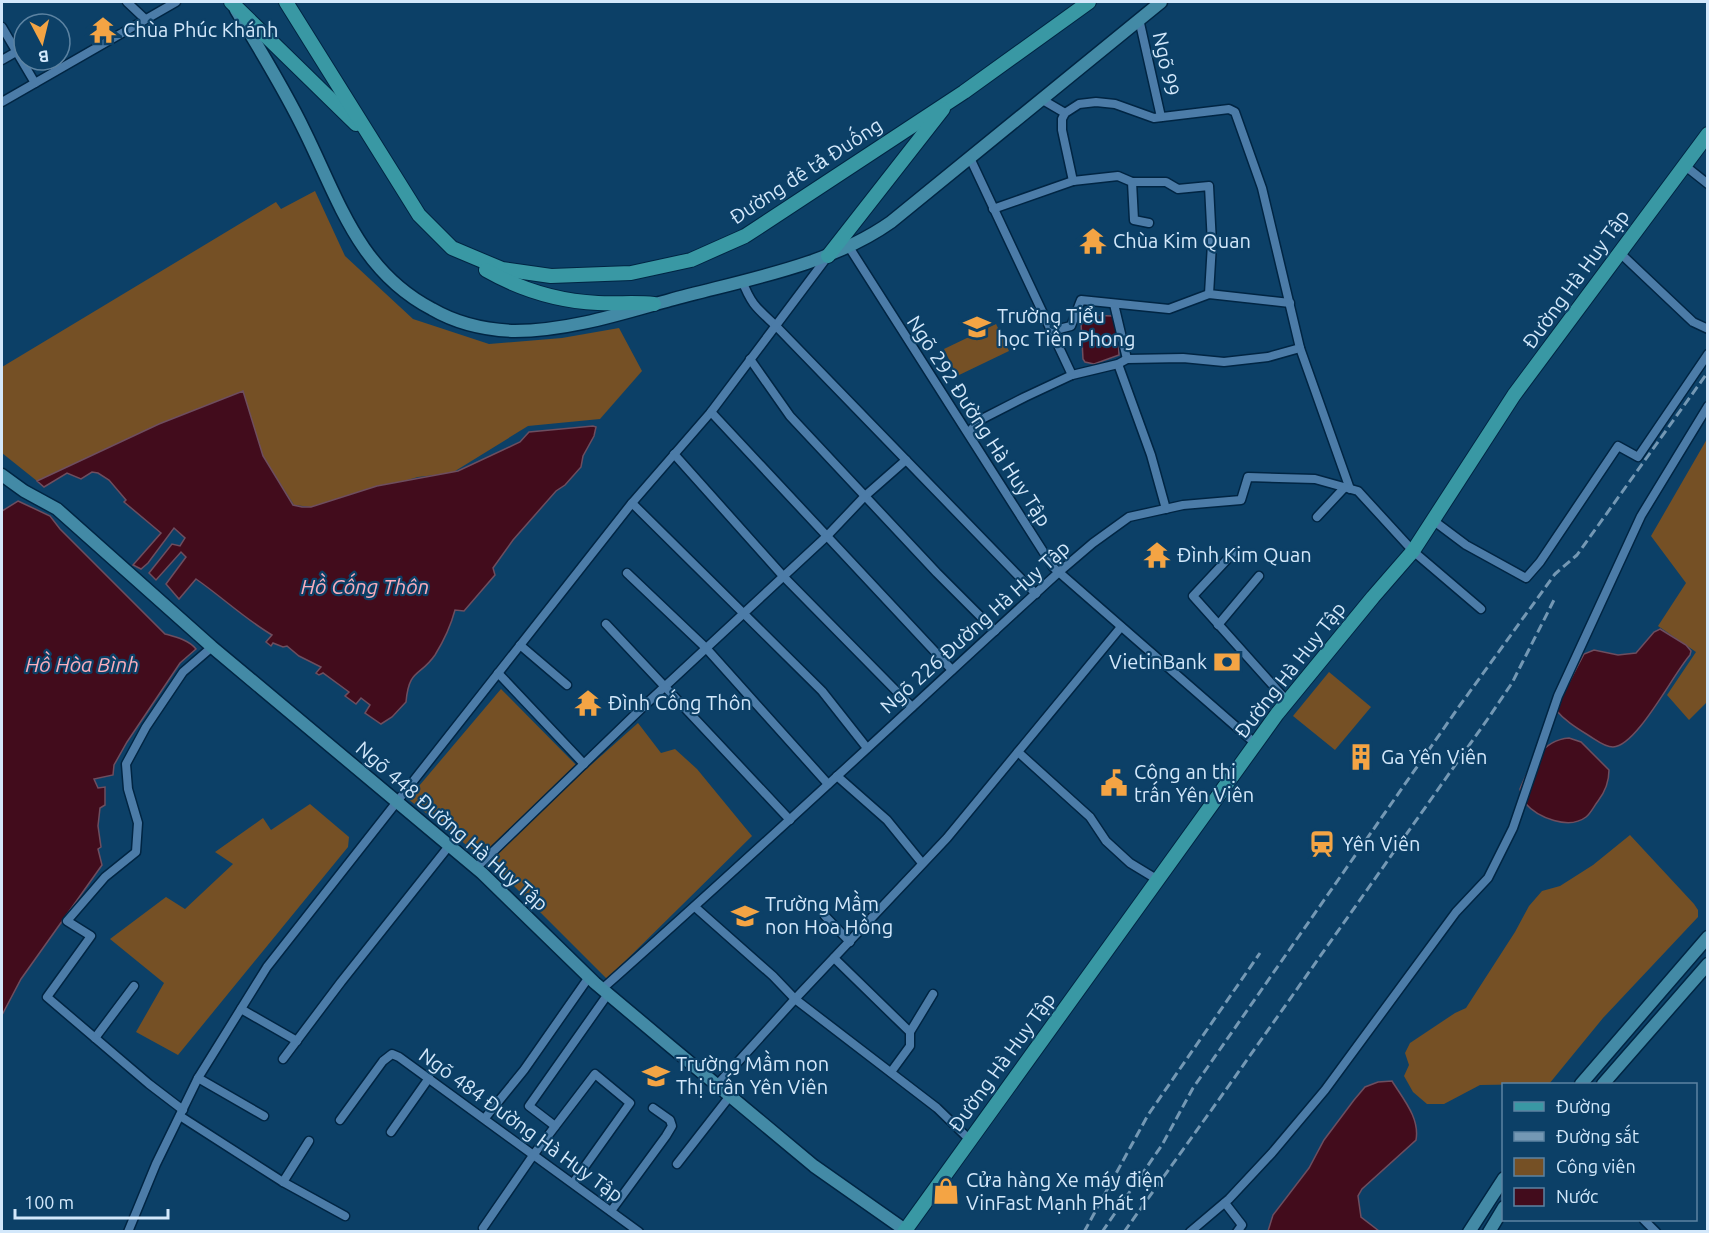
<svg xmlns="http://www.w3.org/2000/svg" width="1709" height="1233" font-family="Ubuntu,sans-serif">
<rect width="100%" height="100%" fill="#0c4067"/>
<g fill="#755025">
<polygon points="315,191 345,256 413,319 489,344 562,338 619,328 642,371 600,419 528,426 452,473 418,477 311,507 294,505 263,456 243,392 159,424 37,481 2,453 2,367 276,202 281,209"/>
<polygon points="996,324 1009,351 957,376 944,349"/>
<polygon points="1707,439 1707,702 1689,720 1667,695 1696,652 1658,626 1686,583 1651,536"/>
<polygon points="1329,672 1371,707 1335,750 1293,716"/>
<polygon points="501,689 583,772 638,723 661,753 675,749 697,769 752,836 607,979 497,869 408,799"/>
<polygon points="310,804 349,837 348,847 178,1055 136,1032 164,983 110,939 166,897 185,909 233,864 215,852 263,818 271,830"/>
<polygon points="1630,835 1694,904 1698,910 1698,917 1603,1018 1549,1084 1480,1085 1444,1104 1427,1104 1413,1092 1404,1076 1409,1065 1405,1053 1410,1043 1455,1013 1466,1008 1515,932 1529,906 1542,891 1560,886 1593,865"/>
</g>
<g fill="#420c1c" stroke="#6e4e5f" stroke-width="1.5">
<polygon points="1085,315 1113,316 1118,335 1119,355 1094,364 1085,362 1083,359 1081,322"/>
<path d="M243,391L263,456L293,505L302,507H311L377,486L458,471L520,442L529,432L593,426L596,427L594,436L583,456L581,467L565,485L556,491L513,540L493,568L495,575L464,611L455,610C451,625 443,642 435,655C420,677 409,668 406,702L392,717L381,724L365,713L370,705L361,698L356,704L345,696L349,692L323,673L319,675L316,673L321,667L299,656L287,646L283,647L273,643L271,646L266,642L272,635C245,619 222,597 196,579L179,599L166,584L186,557L181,552L156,580L149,573L172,544L180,546L185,538L174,528L148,563L141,569L133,565L161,533L124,502L126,500L109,480L98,473L92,472L81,479L67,473L44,487L37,481L159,424Z"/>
<path d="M18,501L50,516L60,529L165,634C176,637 189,640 196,649L180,663L127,742L114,765L113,775L94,779L98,788L105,787V805L100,808L98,826L101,847L98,849L102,865L21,979L2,1015V511Z"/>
<path d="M1660,629L1686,645L1691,651L1690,655C1673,674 1637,746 1613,747C1604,747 1595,739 1588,735C1575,727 1564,720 1555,709L1584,654L1594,650L1618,655L1636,653L1654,632Z"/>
<path d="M1569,738L1581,742L1609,770C1609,782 1605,792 1598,801C1594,806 1591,813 1586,817C1569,830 1538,818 1525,803C1523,799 1521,794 1520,789C1529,767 1541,740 1569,738Z"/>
<path d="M1392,1081C1403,1099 1420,1118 1416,1140L1362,1189L1358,1196L1361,1217L1379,1231H1268L1273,1215L1309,1168L1324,1140L1354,1100L1365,1087L1378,1082Z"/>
</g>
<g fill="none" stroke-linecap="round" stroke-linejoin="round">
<defs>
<g id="street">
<polyline points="127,2 145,19"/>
<polyline points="1139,19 1161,117"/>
<polyline points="2,27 35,83"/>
<polyline points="2,60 16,52"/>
<polyline points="1041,99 1065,113"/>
<polyline points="2,102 176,2"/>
<polyline points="970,158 1072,375"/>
<polyline points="1684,165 1708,184"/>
<polyline points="1073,181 1062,130 1062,119 1065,113 1079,104 1096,102 1115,104 1154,118 1229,109 1235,112 1262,188 1300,348 1350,489"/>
<polyline points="1132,182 1166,182 1178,189 1209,186 1212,244 1209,294"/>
<polyline points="993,209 1073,181 1118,176 1132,182 1134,220 1149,223"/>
<polyline points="849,247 1053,567 1256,744"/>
<polyline points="1619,252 1693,322 1708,329"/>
<path d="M742,280C751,305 758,309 776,326L1036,594"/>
<polyline points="1114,304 1127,359"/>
<polyline points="1051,331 1071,326 1081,300 1169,309 1209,294 1290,303"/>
<polyline points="750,359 790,416 937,573 995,631"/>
<polyline points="1118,364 1151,455 1166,509"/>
<polyline points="711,412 952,670"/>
<polyline points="969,432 980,420 1025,397 1072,375 1118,364 1127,359 1183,358 1224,362 1268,357 1300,348"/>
<polyline points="674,454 783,576 912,707"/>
<polyline points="632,503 822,691 867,748"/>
<polyline points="1317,517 1345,487"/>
<polyline points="1434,521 1466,545 1526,578 1540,562 1618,446 1638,457 1708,354"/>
<polyline points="1235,551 1193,596 1287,701"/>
<polyline points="627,573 706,648 828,784"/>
<polyline points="606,624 790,820"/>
<polyline points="1218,625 1259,576"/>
<polyline points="520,645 567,685"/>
<polyline points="498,673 584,764"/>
<polyline points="1018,752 1090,817 1106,841 1130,863 1158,880"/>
<polyline points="837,776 887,820 922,863"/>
<polyline points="476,868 646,704 827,536 865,496 906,460"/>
<polyline points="695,907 773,976 795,999 937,1108 970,1140"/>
<polyline points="825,916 850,942"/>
<polyline points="834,958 910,1032 910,1046 891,1072"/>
<path d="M602,989C757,852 907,711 1059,572L1093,543L1129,517L1183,505L1241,500L1248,477L1315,479L1358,491L1413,551L1481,609"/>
<polyline points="241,1009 297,1041"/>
<polyline points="910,1032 933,994"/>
<polyline points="95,1038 134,986"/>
<polyline points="283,1059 341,982 449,846"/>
<polyline points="198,1078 264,1116"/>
<polyline points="717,1085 795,999 947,838 1121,627"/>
<polyline points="183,1110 149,1084 47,997 91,936 67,921 105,877 136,852 138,823 128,789 126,764 146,727 183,672 212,647"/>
<polyline points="180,1116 283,1182 345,1216"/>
<polyline points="485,1118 524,1070 589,977"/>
<polyline points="340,1120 383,1061 392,1054 399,1057 639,1232"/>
<polyline points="555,1126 529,1106 608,994"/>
<polyline points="391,1132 429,1078"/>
<polyline points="677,1164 730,1096"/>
<polyline points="283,1182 309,1141"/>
<polyline points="1225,1203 1242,1225 1237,1232"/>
<polyline points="611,1211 666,1136 672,1126 670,1120 653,1108"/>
<polyline points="1644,1220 1656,1232"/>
<polyline points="483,1228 534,1154 595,1074 630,1103 573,1183"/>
<polyline points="128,1232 156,1164 198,1078 267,967 632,503 711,412 828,256"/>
<polyline points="1190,1232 1229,1199 1272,1153 1325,1090 1456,912 1488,878 1513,828 1558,696 1641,516 1708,406"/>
</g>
<g id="secondary">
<path d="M236,10C260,50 285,90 305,132C339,201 359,271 432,309C456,323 486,330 515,331C567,331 620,314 670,300C743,280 829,266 891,222L1161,2"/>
<polyline points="2,475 24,491 57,509 212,647 482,873 595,983 670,1046 814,1166 905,1230"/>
<polyline points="1581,1084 1708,937"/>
<polyline points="1603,1084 1708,964"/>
<polyline points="1469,1232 1504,1178"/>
<polyline points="1489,1232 1504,1207"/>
</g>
<g id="primary">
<polyline points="231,2 356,124"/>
<polyline points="286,2 419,215 452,248 502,269 551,276 631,273 691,260 745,236 964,92 1089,2"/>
<polyline points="828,256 943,109"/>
<path d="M486,270C521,290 557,301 598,303C617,304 636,302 654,304"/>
<polyline points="904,1232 1277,714 1373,597 1413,551 1514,395 1708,134"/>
</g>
</defs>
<use href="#street" stroke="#002543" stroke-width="11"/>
<use href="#secondary" stroke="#002543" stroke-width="15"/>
<use href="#primary" stroke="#002543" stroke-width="16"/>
<use href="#street" stroke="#4c7ca8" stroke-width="8"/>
<use href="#secondary" stroke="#438aa6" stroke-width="12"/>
<use href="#primary" stroke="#3998a4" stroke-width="14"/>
<g stroke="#7498b4" stroke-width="3" stroke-dasharray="9 4.5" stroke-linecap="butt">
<polyline points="1084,1232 1148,1115 1260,953"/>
<polyline points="1102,1232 1162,1145 1193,1088 1458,708 1555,574 1577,555 1708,372"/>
<polyline points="1124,1232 1225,1091 1487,720 1512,683 1555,598"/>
</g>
</g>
<defs>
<symbol id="temple-bare" viewBox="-9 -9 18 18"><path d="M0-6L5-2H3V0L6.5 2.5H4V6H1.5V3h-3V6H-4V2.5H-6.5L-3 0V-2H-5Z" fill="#f4a444" stroke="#0c4067" stroke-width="2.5" paint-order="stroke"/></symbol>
<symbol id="school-bare" viewBox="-9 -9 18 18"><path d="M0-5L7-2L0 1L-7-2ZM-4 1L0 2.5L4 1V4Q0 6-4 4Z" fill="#f4a444" stroke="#0c4067" stroke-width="2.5" paint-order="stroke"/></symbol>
<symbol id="bank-bare" viewBox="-9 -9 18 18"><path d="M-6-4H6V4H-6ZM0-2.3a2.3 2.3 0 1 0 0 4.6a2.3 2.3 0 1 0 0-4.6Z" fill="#f4a444" stroke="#0c4067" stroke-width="2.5" paint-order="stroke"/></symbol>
<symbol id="building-bare" viewBox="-9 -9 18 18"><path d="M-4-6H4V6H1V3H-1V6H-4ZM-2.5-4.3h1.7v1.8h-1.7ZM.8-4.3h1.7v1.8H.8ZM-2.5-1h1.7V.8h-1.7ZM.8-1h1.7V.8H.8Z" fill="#f4a444" stroke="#0c4067" stroke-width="2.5" paint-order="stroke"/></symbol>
<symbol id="civic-bare" viewBox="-9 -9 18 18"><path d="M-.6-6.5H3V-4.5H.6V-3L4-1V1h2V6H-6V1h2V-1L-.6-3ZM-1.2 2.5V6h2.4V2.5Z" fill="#f4a444" stroke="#0c4067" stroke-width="2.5" paint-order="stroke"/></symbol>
<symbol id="station-bare" viewBox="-9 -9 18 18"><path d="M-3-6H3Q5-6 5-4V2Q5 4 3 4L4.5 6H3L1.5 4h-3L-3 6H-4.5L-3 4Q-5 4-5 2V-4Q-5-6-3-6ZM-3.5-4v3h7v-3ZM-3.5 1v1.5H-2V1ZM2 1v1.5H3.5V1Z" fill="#f4a444" stroke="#0c4067" stroke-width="2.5" paint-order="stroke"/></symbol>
<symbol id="shop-bare" viewBox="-9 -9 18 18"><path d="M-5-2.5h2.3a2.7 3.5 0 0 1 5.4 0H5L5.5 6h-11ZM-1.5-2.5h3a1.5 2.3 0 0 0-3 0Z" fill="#f4a444" stroke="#0c4067" stroke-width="2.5" paint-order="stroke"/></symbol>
</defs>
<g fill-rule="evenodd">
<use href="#temple-bare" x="84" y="11" width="38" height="38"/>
<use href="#temple-bare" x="1074" y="222" width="38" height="38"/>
<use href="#school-bare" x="958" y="308" width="38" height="38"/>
<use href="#temple-bare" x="1138" y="536" width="38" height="38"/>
<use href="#bank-bare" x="1208" y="643" width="38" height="38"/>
<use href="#temple-bare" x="569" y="684" width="38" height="38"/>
<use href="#building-bare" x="1342" y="738" width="38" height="38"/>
<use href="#civic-bare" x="1095" y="764" width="38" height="38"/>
<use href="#station-bare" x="1303" y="825" width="38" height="38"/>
<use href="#school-bare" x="726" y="897" width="38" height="38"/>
<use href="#school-bare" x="637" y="1057" width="38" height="38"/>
<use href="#shop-bare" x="927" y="1172" width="38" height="38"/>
</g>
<g text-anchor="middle" stroke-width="4.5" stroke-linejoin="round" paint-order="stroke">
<g font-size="20" fill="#d3e8fb" stroke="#0c4067" text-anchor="start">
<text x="123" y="37">Chùa Phúc Khánh</text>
<text x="1113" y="248">Chùa Kim Quan</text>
<text x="997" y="323">Trường Tiểu<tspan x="997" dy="23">học Tiền Phong</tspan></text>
<text x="1177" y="562">Đình Kim Quan</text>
<text x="1207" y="669" text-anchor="end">VietinBank</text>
<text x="608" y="710">Đình Cống Thôn</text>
<text x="1381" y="764">Ga Yên Viên</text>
<text x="1134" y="779">Công an thị<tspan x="1134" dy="23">trấn Yên Viên</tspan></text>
<text x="1342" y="851">Yên Viên</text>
<text x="765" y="911">Trường Mầm<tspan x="765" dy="23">non Hoa Hồng</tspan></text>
<text x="676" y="1071">Trường Mầm non<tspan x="676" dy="23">Thị trấn Yên Viên</tspan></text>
<text x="966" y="1187">Cửa hàng Xe máy điện<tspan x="966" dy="23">VinFast Mạnh Phát 1</tspan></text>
</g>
<g font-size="20" fill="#d3e8fb" stroke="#0c4067">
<text transform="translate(1166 64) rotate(78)" y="7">Ngõ 99</text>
<text transform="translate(806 171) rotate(-33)" y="7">Đường đê tả Đuống</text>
<text transform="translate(1576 279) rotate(-54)" y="7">Đường Hà Huy Tập</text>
<text transform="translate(979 421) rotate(57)" y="7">Ngõ 292 Đường Hà Huy Tập</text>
<text transform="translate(975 627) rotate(-42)" y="7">Ngõ 226 Đường Hà Huy Tập</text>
<text transform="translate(1290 670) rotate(-52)" y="7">Đường Hà Huy Tập</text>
<text transform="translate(452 826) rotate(41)" y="7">Ngõ 448 Đường Hà Huy Tập</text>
<text transform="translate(1002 1062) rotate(-54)" y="7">Đường Hà Huy Tập</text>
<text transform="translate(521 1125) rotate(36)" y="7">Ngõ 484 Đường Hà Huy Tập</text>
</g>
<g font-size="21" font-style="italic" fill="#faaebc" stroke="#0c4067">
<text x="365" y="594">Hồ Cống Thôn</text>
<text x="82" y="672">Hồ Hòa Bình</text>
</g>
</g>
<rect width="1709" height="1233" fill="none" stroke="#d3e8fb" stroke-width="6"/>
<rect x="1502" y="1083" width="195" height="138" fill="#0c4067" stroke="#5c83a2" stroke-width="1.5"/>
<rect x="1514" y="1102" width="30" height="9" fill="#3998a4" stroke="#5c83a2" stroke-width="1.5"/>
<text x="1556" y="1113" font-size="18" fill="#d3e8fb">Đường</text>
<rect x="1514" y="1132" width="30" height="9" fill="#7498b4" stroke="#5c83a2" stroke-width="1.5"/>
<text x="1556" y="1143" font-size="18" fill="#d3e8fb">Đường sắt</text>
<rect x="1514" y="1158" width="30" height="18" fill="#755025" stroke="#5c83a2" stroke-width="1.5"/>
<text x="1556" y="1173" font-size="18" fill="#d3e8fb">Công viên</text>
<rect x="1514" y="1188" width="30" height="18" fill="#420c1c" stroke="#5c83a2" stroke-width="1.5"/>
<text x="1556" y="1203" font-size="18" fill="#d3e8fb">Nước</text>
<g transform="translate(42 42) rotate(173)"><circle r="28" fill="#0c4067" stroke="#5c83a2" stroke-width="1.5"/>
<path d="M0-4.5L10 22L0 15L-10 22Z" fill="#f4a444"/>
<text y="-9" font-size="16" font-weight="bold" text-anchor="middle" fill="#d3e8fb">B</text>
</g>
<path d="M15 1209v9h153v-9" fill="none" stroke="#d3e8fb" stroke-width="3"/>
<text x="24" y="1209" font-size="18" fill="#d3e8fb" stroke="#0c4067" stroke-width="4.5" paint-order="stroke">100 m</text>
</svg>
